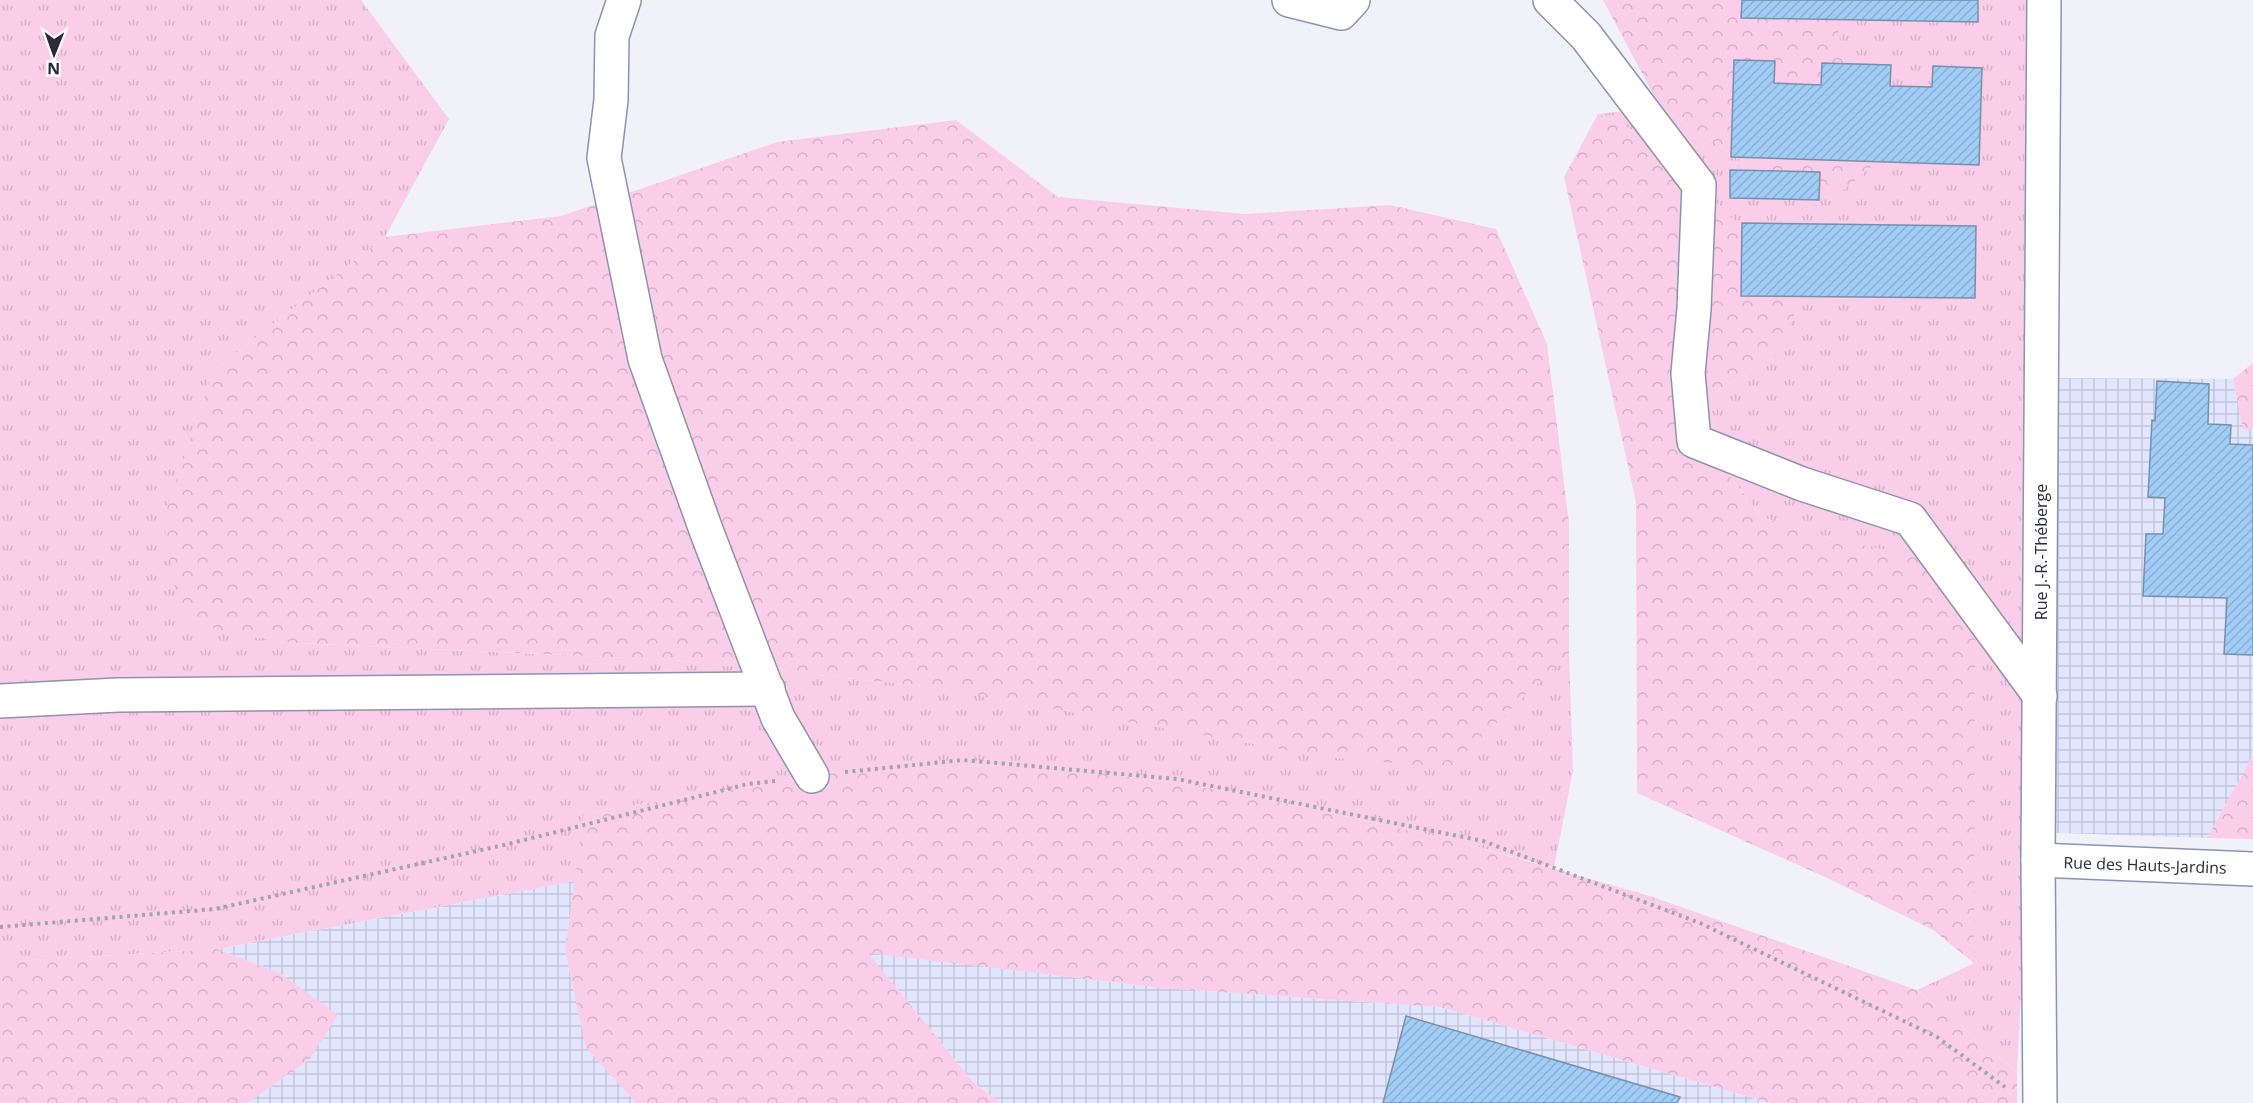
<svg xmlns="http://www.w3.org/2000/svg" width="2253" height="1103" font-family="'Open Sans',sans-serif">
<defs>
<pattern id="industrial-grid" width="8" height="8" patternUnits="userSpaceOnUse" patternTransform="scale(1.5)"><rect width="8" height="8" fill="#e2e5fe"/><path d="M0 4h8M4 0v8" fill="none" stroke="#c2c5da"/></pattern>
<pattern id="grass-tufts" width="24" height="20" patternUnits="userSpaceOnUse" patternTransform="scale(1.5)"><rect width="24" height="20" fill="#facee8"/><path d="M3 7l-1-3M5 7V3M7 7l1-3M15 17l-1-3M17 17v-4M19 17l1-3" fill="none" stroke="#d6b1c8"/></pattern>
<pattern id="forest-crowns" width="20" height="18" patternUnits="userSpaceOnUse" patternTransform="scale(1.5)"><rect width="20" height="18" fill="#facee8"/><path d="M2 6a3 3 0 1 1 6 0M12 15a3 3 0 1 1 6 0" fill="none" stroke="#d6b1c8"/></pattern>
<pattern id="building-hatch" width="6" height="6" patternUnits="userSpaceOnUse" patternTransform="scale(1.5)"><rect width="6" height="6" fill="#a1ccf6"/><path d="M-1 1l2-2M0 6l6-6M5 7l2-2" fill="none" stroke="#8bafd4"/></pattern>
</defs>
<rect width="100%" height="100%" fill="#f1f2f9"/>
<g fill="url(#industrial-grid)">
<polygon points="2033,378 2233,379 2243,428 2253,429 2253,755 2207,838 2029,832"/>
<polygon points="575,881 565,950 586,1047 636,1103 247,1103 309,1060 280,973 217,949"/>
<polygon points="867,952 1162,988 1440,1007 1770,1103 1001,1103 973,1082"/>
</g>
<g fill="url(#grass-tufts)">
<polygon points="0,0 361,0 449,119 385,237 213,371 275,642 673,660 924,686 1450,768 1569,653 1573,770 1554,868 1456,841 1235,792 1035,764 846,771 584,813 575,881 217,949 0,962"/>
<polygon points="1829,0 2037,0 2029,832 2017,1072 1917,990 1974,963 1839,541 1761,517 1721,464 1708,397 1778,354 1654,140 1598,114 1660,107 1765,176"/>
</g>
<g fill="url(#forest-crowns)">
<polygon points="1603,0 1829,0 1876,163 1842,191 1765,176 1660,107"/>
<polygon points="1598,114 1654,140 1804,290 1778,354 1708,397 1721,464 1761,517 1839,541 1975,566 1974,963 1933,930 1825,877 1637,793 1636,502 1564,177"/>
<polygon points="956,120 1058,197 1245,214 1390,205 1496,229 1547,344 1569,523 1569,653 1450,768 1325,757 924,686 673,660 275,642 181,621 163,520 213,371 385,237 561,216 777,142"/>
<polygon points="2253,363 2253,429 2243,429 2233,379"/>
<polygon points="2253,755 2253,839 2207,838"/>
<polygon points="1035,764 1235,792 1456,841 1650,896 1917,990 2017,1072 2017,1103 1770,1103 1440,1007 1162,988 868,953 973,1082 1001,1103 636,1103 586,1048 565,950 584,813 846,771"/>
<polygon points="217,949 280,973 338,1015 309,1060 247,1103 0,1103 0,962"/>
</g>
<g fill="url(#building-hatch)" stroke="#7790a9" stroke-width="1.5">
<polygon points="1742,0 1978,0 1978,22 1741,18"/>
<polygon points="1734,60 1775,61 1774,83 1821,85 1822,63 1891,65 1890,86 1932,87 1933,66 1982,68 1979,165 1731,157"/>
<polygon points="1730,170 1820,172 1819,200 1730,198"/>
<polygon points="1742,223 1976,226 1975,298 1741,296"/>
<polygon points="2157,381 2209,384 2208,424 2231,425 2230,444 2253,445 2253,655 2224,654 2227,598 2143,596 2146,534 2163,534 2165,498 2148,497 2152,420 2155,421"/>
<polygon points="1406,1016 1680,1097 1677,1103 1383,1103"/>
</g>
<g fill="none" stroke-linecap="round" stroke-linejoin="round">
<defs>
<g id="minor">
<polyline points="624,0 612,36 611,100 604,158 645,359 706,530 778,718 812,776"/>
<polyline points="1289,0 1341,13 1353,0"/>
<polyline points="1550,0 1586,36 1699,185 1694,309 1688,373 1694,441 1802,484 1910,519 2040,696"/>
<polyline points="0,701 118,695 768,689"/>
<polyline points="2038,860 2253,869"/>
<polyline points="2040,1103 2038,860 2044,0"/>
</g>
</defs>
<use href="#minor" stroke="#8e92b1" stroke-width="36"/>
<g stroke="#a2a4ad" stroke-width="4" stroke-dasharray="3 4.5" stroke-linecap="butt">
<polyline points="845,772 963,760 1177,779 1483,841 1700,923 1937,1037 2005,1087"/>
<polyline points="0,927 215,909 504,845 748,784 775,781"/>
</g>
<use href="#minor" stroke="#fff" stroke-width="33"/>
</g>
<g text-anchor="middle" stroke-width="4.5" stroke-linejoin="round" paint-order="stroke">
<g font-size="16" fill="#2a2c39" stroke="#fff">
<text transform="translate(2041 552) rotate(-90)" y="6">Rue J.-R.-Théberge</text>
<text transform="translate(2145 865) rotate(2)" y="6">Rue des Hauts-Jardins</text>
</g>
</g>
<g transform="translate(54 54) rotate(181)" stroke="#ffffff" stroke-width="4.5" paint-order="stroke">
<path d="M0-4.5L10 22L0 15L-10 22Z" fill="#2a2c39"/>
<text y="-9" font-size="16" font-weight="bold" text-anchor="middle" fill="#2a2c39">N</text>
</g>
</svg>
